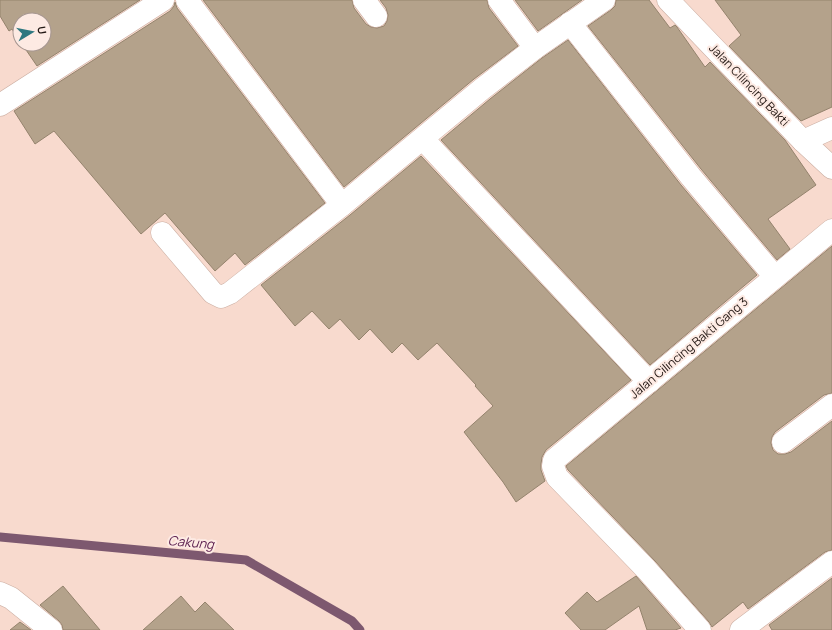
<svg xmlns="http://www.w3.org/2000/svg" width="832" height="630" font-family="Manrope,sans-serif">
<rect width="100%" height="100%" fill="#f8dace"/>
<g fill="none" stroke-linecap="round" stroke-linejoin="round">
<polyline stroke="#7d586f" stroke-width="9" points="0,537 246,560 352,621 360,630"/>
</g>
<g fill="#b4a28b" stroke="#94836d">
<polygon points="0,0 140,0 37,66 22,44 44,44 44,20 20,20 20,41 12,29 9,31 0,16"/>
<polygon points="203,0 352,0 354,8 366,24 371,27 377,28 384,26 387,21 388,15 386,8 380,0 487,0 489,8 518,46 474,79 344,187"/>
<polygon points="515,0 582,0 538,31"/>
<polygon points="616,0 649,0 670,28 675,25 677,27 705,67 710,62 785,140 816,185 768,219 790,249 777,260 701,169 588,26 611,10 615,6"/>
<polygon points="715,0 832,0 832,107 801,121 729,46 741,35"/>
<polygon points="175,2 177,8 325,203 245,265 235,253 215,271 165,213 141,234 54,131 35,144 14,111 170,11 174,6"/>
<polygon points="568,40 681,185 757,275 650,365 441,140 490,99 542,58"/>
<polygon points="421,156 631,380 546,450 542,457 541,464 541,470 545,481 516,502 503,482 464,432 493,406 475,386 476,385 437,343 418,360 402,343 392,353 370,329 359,340 340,319 329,329 312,311 295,326 261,285 350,215"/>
<polygon points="832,246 832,393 824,395 775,432 772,437 771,443 773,450 778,454 785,454 791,452 832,421 832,550 825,552 748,609 743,602 712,627 709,622 655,561 568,470 566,466"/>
<polygon points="636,576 681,628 675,630 647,630 639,606 605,630 581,630 565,613 587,592 597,602"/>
<polygon points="832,578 832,630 772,630 769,625"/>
<polygon points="63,586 100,630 63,630 62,625 59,621 40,605"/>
<polygon points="181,596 195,612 205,602 234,630 143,630"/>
<polygon points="20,622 31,630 10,630"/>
</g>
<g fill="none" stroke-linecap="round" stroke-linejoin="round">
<defs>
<g id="minor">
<polyline points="187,0 342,205"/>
<polyline points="364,0 376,16"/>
<polyline points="499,0 535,48"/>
<polyline points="668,0 803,141 832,168"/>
<polyline points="570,23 691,177 775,277"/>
<polyline points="0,105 163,0"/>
<polyline points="423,139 649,382"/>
<polyline points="803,141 832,128"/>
<polyline points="162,233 213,293 221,297 230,293 342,205 482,89 535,48 604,0"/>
<polyline points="783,442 832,405"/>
<polyline points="0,593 11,598 51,630"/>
<polyline points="700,630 646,569 557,477 553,466 554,460 832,230"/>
<polyline points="741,630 832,562"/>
</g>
</defs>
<use href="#minor" stroke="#ccafa3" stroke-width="23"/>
<use href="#minor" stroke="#fff" stroke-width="22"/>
</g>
<g text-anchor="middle" stroke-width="4" stroke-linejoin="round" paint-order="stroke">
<g font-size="12" fill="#231814" stroke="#fdeae3">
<text transform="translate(749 85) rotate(46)" y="4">Jalan Cilincing Bakti</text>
<text transform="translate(689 348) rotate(-40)" y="4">Jalan Cilincing Bakti Gang 3</text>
</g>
<g font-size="13" font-style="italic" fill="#5f2352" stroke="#fdeae3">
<text transform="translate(191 542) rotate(5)" y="5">Cakung</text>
</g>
</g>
<g transform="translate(32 32) rotate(80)"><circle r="19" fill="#fdeae3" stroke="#a69690"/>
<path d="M0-3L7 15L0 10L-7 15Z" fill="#2f7880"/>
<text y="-6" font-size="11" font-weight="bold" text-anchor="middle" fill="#231814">U</text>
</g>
</svg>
